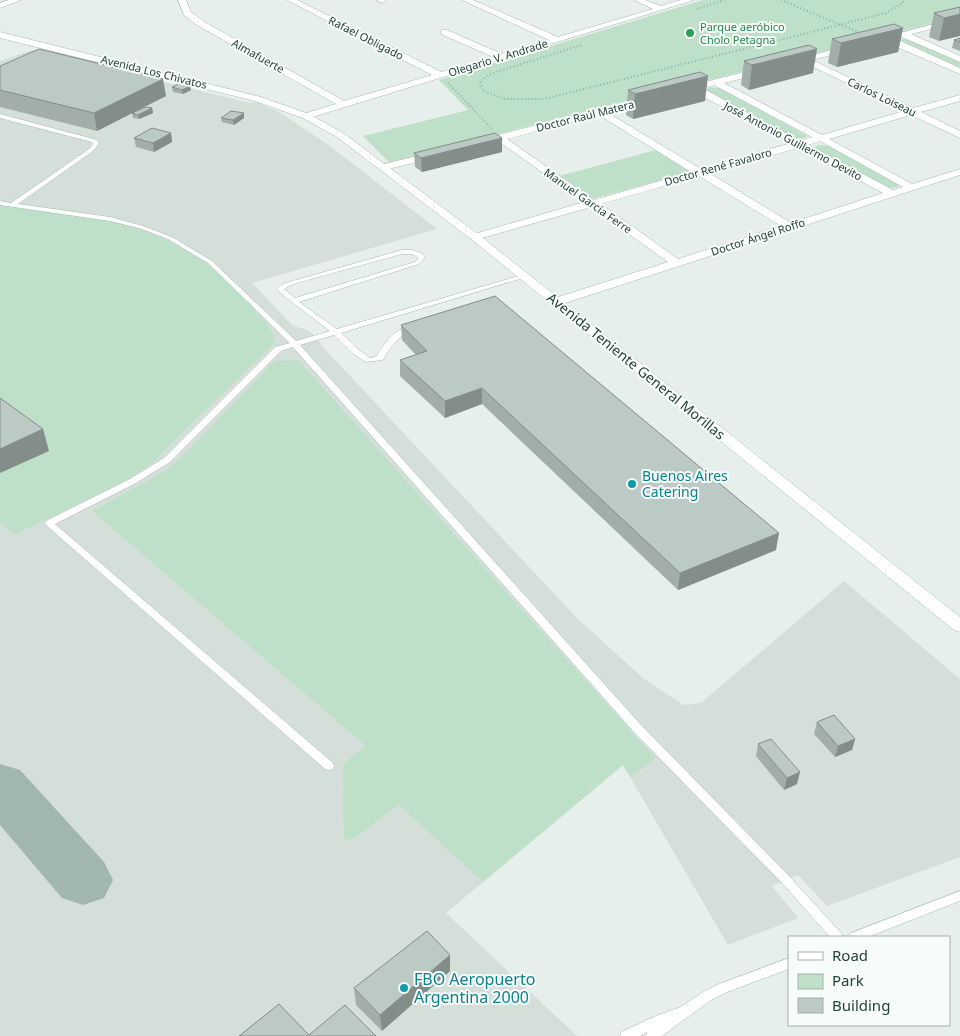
<svg xmlns="http://www.w3.org/2000/svg" width="960" height="1036" font-family="'Noto Sans',sans-serif">
<rect width="100%" height="100%" fill="#e6efeb"/>
<polygon fill="#d4dfda" points="32,50 250,103 256,102 279,112 326,143 437,229 252,283 293,326 308,330 317,338 321,345 577,618 644,679 684,705 701,703 844,581 960,679 960,857 827,906 798,875 772,886 798,918 728,945 623,765 446,913 577,1036 0,1036 0,61"/>
<g fill="#bfe0c8">
<polygon points="703,0 960,0 960,16 389,162 363,136 468,110 439,80"/>
<polygon points="901,39 910,40 960,61 960,69 898,40"/>
<polygon points="710,87 720,88 808,136 801,139 795,138 707,91 707,89"/>
<polygon points="818,145 829,146 897,183 899,187 886,188 815,150 815,147"/>
<polygon points="656,150 690,172 592,199 559,176"/>
<path d="M0,205C96,215 181,224 248,302C258,314 272,325 275,342L150,465L123,482L14,535L0,522Z"/>
<polygon points="298,360 655,758 631,777 623,765 483,882 399,805 349,841 344,837 343,764 366,746 92,511 164,472 183,456 274,361"/>
</g>
<g fill="none" stroke-linecap="round" stroke-linejoin="round">
<polygon fill="#a2b6b0" fill-rule="evenodd" points="0,764 20,770 104,862 113,880 104,898 83,905 62,898 0,825"/>
<defs>
<g id="lane">
<path d="M0,114L97,140L99,144L93,151L18,204L110,217L143,226L172,237L212,261L296,341L330,331L280,293L277,289C280,285 284,283 289,282L402,250H413L423,254L425,258L419,264L299,302L337,329L522,275H526V277L341,333L359,350L370,358L377,356C384,343 397,325 414,326V330C398,335 391,346 383,360L366,362L353,354L334,335L300,345L641,725L790,877L841,933L843,937H830L782,883L633,731L293,347L281,351L170,462L136,483L55,524L333,763L334,766L333,769L329,770L325,769L46,525L45,523L46,521L130,479L164,458L275,347L290,343L208,263L168,239L139,228L110,221L0,205V201L11,203L89,149L93,144L92,142L0,118ZM402,254H412L419,258L415,262L295,298L284,289L293,284Z"/>
<polygon points="960,891 960,901 868,937 849,937 851,933"/>
<polygon points="789,958 789,969 727,992 711,1000 662,1036 646,1036 647,1032 640,1036 620,1036 621,1032 658,1015 681,1007 703,992 719,984"/>
</g>
<g id="street">
<polygon points="9,0 21,0 0,8 0,3"/>
<polygon points="178,0 186,0 191,12 203,21 344,101 432,75 287,0 297,0 441,72 493,57 441,34 441,30 447,30 502,54 549,40 462,0 473,0 558,37 653,9 634,0 645,0 661,6 681,0 694,0 306,119 301,116 303,114 336,104 197,25 184,15"/>
<polygon points="376,0 385,0 386,1 382,3"/>
<polygon points="960,17 960,22 911,34 960,56 960,62 902,37 894,38 960,68 960,74 878,39"/>
<path d="M848,45L852,48L851,50L812,60L913,108L960,95V101L921,112L960,131V138L911,115L829,139L912,184L960,169V175L556,306L550,302L552,299L668,262L591,207L475,240L469,237L471,235L584,202L498,141L479,144V140L647,97L650,98V102L608,113L701,169L791,143L692,91L688,92L683,89L685,87L761,68L764,69V73L724,83L822,135L904,111L803,62L797,64L793,61ZM714,85L812,137L800,141L702,88ZM599,115L691,172L594,200L507,139ZM820,141L903,187L893,190L808,145ZM798,148L883,193L791,223L709,173ZM699,176L781,226L678,259L601,204Z"/>
<polygon points="434,152 439,155 438,157 384,170 379,167 380,165"/>
</g>
<polygon id="secondary" points="0,32 261,97 309,114 343,133 479,235 960,617 960,632 954,630 471,239 337,137 303,118 255,101 0,38"/>
</defs>
<use href="#lane" stroke="#a8b8b2" stroke-width="1"/>
<use href="#street" stroke="#a8b8b2" stroke-width="1"/>
<use href="#secondary" stroke="#a4bbb3" stroke-width="1"/>
<g stroke="#86b3a5" stroke-width="2" stroke-dasharray="1 2.5" stroke-linecap="butt">
<polyline points="781,0 863,34"/>
<polyline points="697,9 724,0"/>
<polyline points="581,45 490,74 480,82 483,91 505,99 544,99 886,13 903,3 903,0"/>
<polyline points="448,83 492,129"/>
</g>
<use href="#lane" fill="#fff" fill-rule="evenodd"/>
<use href="#street" fill="#fff" fill-rule="evenodd"/>
<use href="#secondary" fill="#fff" fill-rule="evenodd"/>
</g>
<g fill="#a1aea9">
<polygon points="960,7 939,41 929,37 934,13"/>
<polygon points="903,28 898,52 837,67 828,63 832,39"/>
<polygon points="960,38 960,51 952,48 954,40"/>
<polygon points="744,61 813,73 749,90 741,85"/>
<polygon points="0,66 166,96 135,111 152,108 153,113 139,119 133,118 132,113 97,131 0,107"/>
<polygon points="172,87 191,90 183,94 173,92"/>
<polygon points="628,90 705,101 633,119 626,115"/>
<polygon points="244,113 244,118 234,125 222,122 221,118"/>
<polygon points="171,133 172,142 154,152 136,147 134,138"/>
<polygon points="502,138 502,152 422,172 415,167 414,153"/>
<polygon points="401,325 776,550 678,590 482,404 445,418 400,376 400,360 416,355 402,340"/>
<polygon points="817,722 855,739 852,750 835,757 814,734"/>
<polygon points="758,744 797,784 784,790 756,756"/>
<polygon points="450,971 382,1031 356,1005 354,988"/>
</g>
<g fill="#838d89">
<polygon points="960,14 960,36 939,41 944,18"/>
<polygon points="903,28 898,52 837,67 841,43"/>
<polygon points="817,49 813,73 749,90 752,65"/>
<polygon points="708,76 705,101 633,119 635,94"/>
<polygon points="163,79 166,96 97,131 94,113"/>
<polygon points="190,86 191,90 183,94 182,90"/>
<polygon points="152,108 153,113 139,119 138,115"/>
<polygon points="244,113 244,118 234,125 233,120"/>
<polygon points="171,133 172,142 154,152 153,143"/>
<polygon points="502,138 502,152 422,172 421,158"/>
<polygon points="482,388 482,404 445,418 445,401"/>
<polygon points="43,429 49,451 0,473 0,449"/>
<polygon points="779,533 776,550 678,590 680,573"/>
<polygon points="855,739 852,750 835,757 838,746"/>
<polygon points="800,772 797,784 784,790 787,778"/>
<polygon points="450,955 450,971 382,1031 380,1015"/>
</g>
<g fill="#bbcac4" stroke="#838d89">
<polygon points="960,7 960,14 944,18 934,13"/>
<polygon points="894,24 903,28 841,43 832,39"/>
<polygon points="960,38 960,42 954,40"/>
<polygon points="809,45 817,49 752,65 744,61"/>
<polygon points="39,49 163,79 94,113 0,90 0,66"/>
<polygon points="700,72 708,76 635,94 628,90"/>
<polygon points="180,83 190,86 182,90 172,87"/>
<polygon points="146,107 152,108 138,115 132,113"/>
<polygon points="231,111 244,113 233,120 221,118"/>
<polygon points="152,128 171,133 153,143 134,138"/>
<polygon points="495,133 502,138 421,158 414,153"/>
<polygon points="495,296 779,533 680,573 482,388 445,401 400,360 427,351 401,325"/>
<polygon points="0,398 43,429 0,449"/>
<polygon points="834,715 855,739 838,746 817,722"/>
<polygon points="771,739 800,772 787,778 758,744"/>
<polygon points="427,931 450,955 380,1015 354,988"/>
<polygon points="279,1004 309,1035 345,1005 376,1036 239,1036"/>
</g>
<circle fill="#2e9e5b" stroke="#f7fbf9" stroke-width="2" cx="690" cy="33" r="5"/>
<g fill="#0f9aa8" stroke="#f7fbf9" stroke-width="2">
<circle cx="632" cy="484" r="5"/>
<circle cx="404" cy="988" r="5"/>
</g>
<g text-anchor="middle" stroke-width="4" stroke-linejoin="round" paint-order="stroke">
<g font-size="11" fill="#27864d" stroke="#f7fbf9" text-anchor="start">
<text x="700" y="31">Parque aeróbico<tspan x="700" dy="13">Cholo Petagna</tspan></text>
</g>
<g font-size="11" fill="#24423a" stroke="#f7fbf9">
<text transform="translate(366 38) rotate(27)" y="4">Rafael Obligado</text>
<text transform="translate(258 56) rotate(29)" y="4">Almafuerte</text>
<text transform="translate(498 58) rotate(-17)" y="4">Olegario V. Andrade</text>
<text transform="translate(154 72) rotate(14)" y="4">Avenida Los Chivatos</text>
<text transform="translate(882 97) rotate(26)" y="4">Carlos Loiseau</text>
<text transform="translate(585 116) rotate(-14)" y="4">Doctor Raúl Matera</text>
<text transform="translate(793 141) rotate(28)" y="4">José Antonio Guillermo Devito</text>
<text transform="translate(718 167) rotate(-16)" y="4">Doctor René Favaloro</text>
<text transform="translate(588 201) rotate(35)" y="4">Manuel García Ferre</text>
<text transform="translate(758 237) rotate(-18)" y="4">Doctor Ángel Roffo</text>
</g>
<g font-size="14" fill="#24423a" stroke="#f7fbf9">
<text transform="translate(636 366) rotate(39)" y="5">Avenida Teniente General Morillas</text>
</g>
<g font-size="14" fill="#0d838f" stroke="#f7fbf9" text-anchor="start">
<text x="642" y="481">Buenos Aires<tspan x="642" dy="16">Catering</tspan></text>
</g>
<g font-size="16" fill="#0d838f" stroke="#f7fbf9" text-anchor="start">
<text x="414" y="985">FBO Aeropuerto<tspan x="414" dy="18">Argentina 2000</tspan></text>
</g>
</g>
<rect x="788" y="936" width="162" height="90" fill="#f7fbf9" stroke="#a3b1ad"/>
<rect x="798" y="952" width="25" height="8" fill="#ffffff" stroke="#a3b1ad"/>
<text x="832" y="961" font-size="15" fill="#24423a">Road</text>
<rect x="798" y="974" width="25" height="15" fill="#bfe0c8" stroke="#a3b1ad"/>
<text x="832" y="986" font-size="15" fill="#24423a">Park</text>
<rect x="798" y="998" width="25" height="15" fill="#bbcac4" stroke="#a3b1ad"/>
<text x="832" y="1011" font-size="15" fill="#24423a">Building</text>
</svg>
